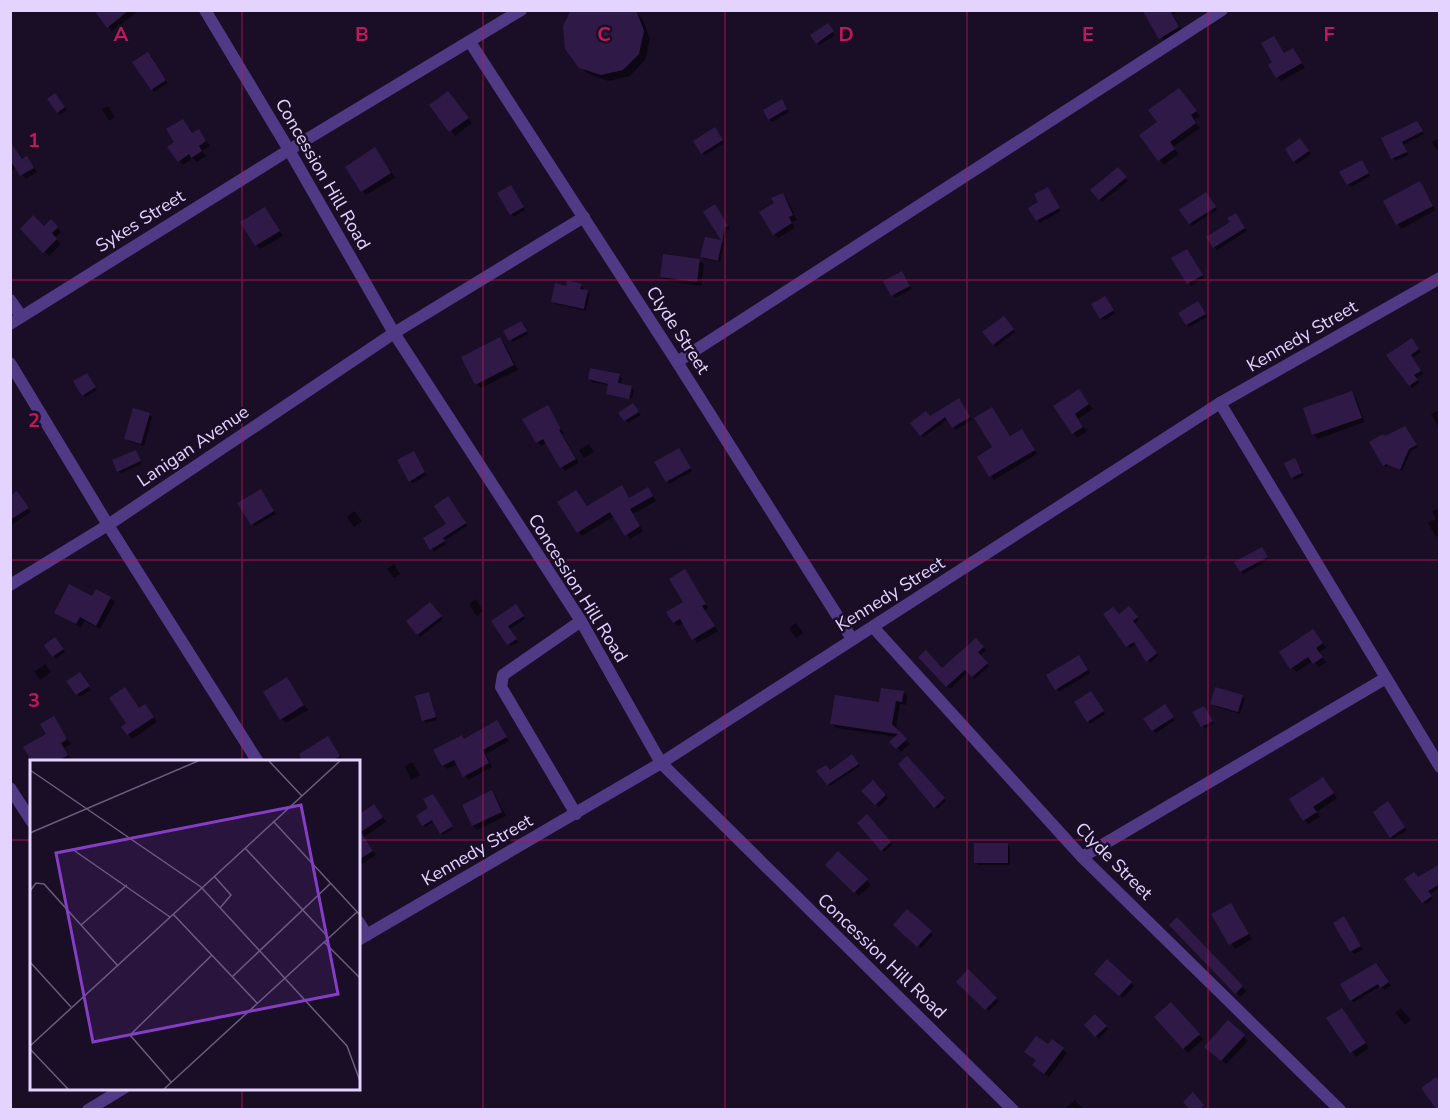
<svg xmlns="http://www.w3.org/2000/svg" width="1450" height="1120" font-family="'Nunito Sans',sans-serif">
<rect width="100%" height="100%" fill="#190e26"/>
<g fill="#0007">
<polygon points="96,10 134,10 136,13 112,31"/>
<polygon points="634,10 642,18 650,39 645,60 630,76 608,81 587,73 580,67"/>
<polygon points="1144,10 1178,10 1173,15 1183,32 1165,42"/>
<polygon points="830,28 835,35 819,45 817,43"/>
<polygon points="1274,38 1285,54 1292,50 1305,68 1281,81 1277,77 1274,63"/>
<polygon points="151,56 168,83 154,92 135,63"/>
<polygon points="1183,94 1200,116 1194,120 1200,128 1173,147 1178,154 1164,165 1141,135 1159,122"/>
<polygon points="58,97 67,110 60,115 58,112"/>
<polygon points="452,97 472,123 455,136 431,105"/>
<polygon points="784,104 789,112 772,122 769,119"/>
<polygon points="108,106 115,117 109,121 102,109"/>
<polygon points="183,121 193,134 199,131 210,146 202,151 206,156 197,162 193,158 183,165 179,161 176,142"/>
<polygon points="1417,123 1424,134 1403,145 1408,155 1395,161 1383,139"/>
<polygon points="718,132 725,143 705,155 703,153"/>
<polygon points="1440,138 1440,155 1432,142"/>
<polygon points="10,141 23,160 27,158 37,172 26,179 17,168 10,172"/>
<polygon points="1303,143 1311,154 1297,164 1287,150"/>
<polygon points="375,149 395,178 366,195 362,191"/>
<polygon points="1364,164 1370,176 1351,187 1348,184"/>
<polygon points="1118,169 1128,181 1102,202 1092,190"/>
<polygon points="1420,183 1436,210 1401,229 1385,202"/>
<polygon points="513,190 525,210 514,217 511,214"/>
<polygon points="1050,191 1061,211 1040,223 1037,220 1040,202"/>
<polygon points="783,195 787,199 797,220 792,222 795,228 778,238 774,234 776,204"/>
<polygon points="1208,197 1217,210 1192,226 1190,223"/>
<polygon points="265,208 283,236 260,249 256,245"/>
<polygon points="717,209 730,229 727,230 720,262 704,259 702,256 706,238 724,242 705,213"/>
<polygon points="1238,217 1247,231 1217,250 1214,247"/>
<polygon points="51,221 61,232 55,238 61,244 49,256 22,229 44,228"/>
<polygon points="1189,254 1204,278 1191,286 1173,259"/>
<polygon points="699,260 704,264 701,286 666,281 662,277"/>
<polygon points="904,275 912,289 895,298 885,282"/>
<polygon points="581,285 584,288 583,291 590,294 586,311 556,304 553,302"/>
<polygon points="1107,300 1115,313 1104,321 1101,318"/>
<polygon points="1200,305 1207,317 1189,327 1187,325"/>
<polygon points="1006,320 1015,332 996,347 994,344"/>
<polygon points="523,326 528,334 513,342 510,340"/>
<polygon points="500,339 504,343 518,370 481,388 476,384"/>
<polygon points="1414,343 1421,352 1412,358 1423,374 1416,378 1419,383 1412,388 1388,355"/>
<polygon points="619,375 622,378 620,385 631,387 634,390 632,398 608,393 609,385 592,382 589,379"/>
<polygon points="89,377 97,390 86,397 83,395"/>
<polygon points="1079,391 1093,409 1078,419 1087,431 1077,438 1055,406"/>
<polygon points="1352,393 1356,398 1365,422 1318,439 1313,434"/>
<polygon points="961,403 972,420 956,430 948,419 924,437 921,435 930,417"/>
<polygon points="547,407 564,433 562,434 579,463 565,471 547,442 541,446 537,442"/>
<polygon points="635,407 641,415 628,423 620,413"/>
<polygon points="992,409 1011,437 1026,435 1037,454 994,480 979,457 994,448"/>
<polygon points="1440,410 1440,430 1431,414"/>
<polygon points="149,415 152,417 144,446 128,441 125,439"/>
<polygon points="1407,430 1418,447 1411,451 1402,471 1389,465 1386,467 1384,465"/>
<polygon points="589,444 594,452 584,458 579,450"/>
<polygon points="679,450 692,471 669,484 667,481"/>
<polygon points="136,452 142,464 121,473 118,471"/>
<polygon points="416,456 427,475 413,483 410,481"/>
<polygon points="1295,460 1304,475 1295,480 1293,477"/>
<polygon points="621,487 630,499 648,489 656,501 633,514 643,531 630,539 614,516 582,536 578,532 576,492 588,508"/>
<polygon points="263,494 276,514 255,526 252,524"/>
<polygon points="10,497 20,497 31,512 10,526"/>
<polygon points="450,501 467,526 444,541 446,544 434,552 425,538 448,525"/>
<polygon points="1440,508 1440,535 1436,537 1428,523 1436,519 1432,511"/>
<polygon points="354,511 362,521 354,527 347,517"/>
<polygon points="1262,549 1269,560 1243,574 1241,571"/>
<polygon points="394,564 400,574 394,578 387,569"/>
<polygon points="688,575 708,608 705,610 718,631 697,643 684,623 678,626 674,622 685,602"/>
<polygon points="93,598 110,598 115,602 100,629 84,621 81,628 56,612"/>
<polygon points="476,599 483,611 477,616 469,604"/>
<polygon points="433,606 443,619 420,637 418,634"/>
<polygon points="518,609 525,619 510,629 518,642 511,646 493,621"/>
<polygon points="1131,610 1139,620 1134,624 1158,656 1150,663 1137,644 1130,648 1128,646 1119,616"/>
<polygon points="796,623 803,633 796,638 789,628"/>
<polygon points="1317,635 1326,648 1319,652 1326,662 1319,667 1313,661 1296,672 1292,668"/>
<polygon points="976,640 986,650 980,656 989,666 975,679 968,672 950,689 920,657 942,670"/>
<polygon points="58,642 65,652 56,659 46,645"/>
<polygon points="1081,660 1090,673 1059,692 1048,676"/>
<polygon points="45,664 51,672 40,680 34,672"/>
<polygon points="82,677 91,690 80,697 68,682"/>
<polygon points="287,679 308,710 286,723 281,719"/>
<polygon points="125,689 140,709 149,710 157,722 132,739 128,734"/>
<polygon points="903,692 907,696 906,705 900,704 896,729 910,744 901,752 892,742 897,737 836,728 832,724"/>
<polygon points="429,694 431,697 437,720 426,723 423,720"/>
<polygon points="1093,695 1105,714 1090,724 1088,721"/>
<polygon points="1242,696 1245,699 1240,714 1214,706 1212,703"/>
<polygon points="1168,709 1175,720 1156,733 1145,719"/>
<polygon points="1206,710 1214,724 1205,729 1194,713"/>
<polygon points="53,718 71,744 64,748 71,760 68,762 33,762 48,734"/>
<polygon points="497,722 509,741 486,754 492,767 468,780 458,764 447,769 443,765 465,740"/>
<polygon points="328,738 344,761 305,762"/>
<polygon points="854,758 860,766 830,786 828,784"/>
<polygon points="907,758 946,801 937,809 900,765"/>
<polygon points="412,762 420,775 411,780 405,766"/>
<polygon points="873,782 888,798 879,807 864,791"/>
<polygon points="1327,783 1337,798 1317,812 1320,817 1308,824 1304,820"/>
<polygon points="492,792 496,797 506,816 477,830 473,825"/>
<polygon points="434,797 453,829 443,835 434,821 425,827 424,825"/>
<polygon points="1391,806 1407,830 1393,839 1391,837"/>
<polygon points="378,810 386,822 364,837 376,855 358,866 358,817"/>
<polygon points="867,817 892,845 884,852 859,823"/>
<polygon points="1007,845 1010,847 1010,865 978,865 976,862"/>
<polygon points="838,853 871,885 859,896 827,865"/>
<polygon points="1440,866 1440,888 1430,894 1433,899 1426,904 1423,902 1418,879"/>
<polygon points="1231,904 1252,939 1235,949 1213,914"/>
<polygon points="907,911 933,935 921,948 895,925"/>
<polygon points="1177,920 1246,991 1241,997 1171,925"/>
<polygon points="1346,921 1363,949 1354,954 1351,951"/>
<polygon points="1107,961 1134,986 1123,998 1096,974"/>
<polygon points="1379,967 1391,986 1384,990 1381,986 1354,1002 1351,1000"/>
<polygon points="968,971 999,1001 989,1011 958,982"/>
<polygon points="1171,1004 1203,1039 1188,1053 1156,1017"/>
<polygon points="1401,1008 1411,1020 1405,1025 1395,1012"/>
<polygon points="1346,1014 1369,1048 1356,1057 1328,1019"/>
<polygon points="1095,1016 1108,1029 1099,1039 1086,1025"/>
<polygon points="1228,1022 1248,1041 1226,1064 1207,1047"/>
<polygon points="1063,1049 1067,1053 1049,1077 1038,1069"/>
<polygon points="1075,1100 1084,1110 1063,1110"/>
</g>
<g fill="#2f1a47">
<polygon points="94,10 129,10 107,28"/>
<polygon points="571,10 636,10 644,31 639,54 623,70 601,75 579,68 565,49 563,26"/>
<polygon points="1142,10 1170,10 1179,27 1159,39"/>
<polygon points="828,23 834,31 816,44 810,35"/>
<polygon points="1274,36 1284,53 1293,48 1302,63 1276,78 1268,65 1272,62 1261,43"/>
<polygon points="148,52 166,80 151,90 132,62"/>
<polygon points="1179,88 1197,111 1191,115 1196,123 1170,142 1175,149 1158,161 1139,135 1157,122 1148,110"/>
<polygon points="448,91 469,118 449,132 429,105"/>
<polygon points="55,93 65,107 57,113 47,99"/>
<polygon points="782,99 787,109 768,120 763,110"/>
<polygon points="183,119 192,133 199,129 206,141 199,146 202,151 191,158 189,154 178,162 167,147 174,142 166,129"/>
<polygon points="1417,121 1423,131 1402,142 1407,152 1391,159 1381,138"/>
<polygon points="715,127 723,140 701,154 693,141"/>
<polygon points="1300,138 1309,151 1293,162 1285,149"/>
<polygon points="10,141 22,159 27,156 34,168 20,176 10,160"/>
<polygon points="375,147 391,173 361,192 345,167"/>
<polygon points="1362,160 1369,173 1347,185 1339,172"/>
<polygon points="1118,167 1127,177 1099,200 1090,190"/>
<polygon points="1420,181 1433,206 1396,225 1383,201"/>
<polygon points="511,185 524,207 510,215 497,193"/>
<polygon points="1048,187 1060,208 1036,221 1028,208 1038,202 1034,194"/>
<polygon points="1206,192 1216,207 1189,224 1179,210"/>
<polygon points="783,193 793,215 789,217 792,223 773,235 759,212 774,203 771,198"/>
<polygon points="715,204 728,226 725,227 718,261 700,257 705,237 721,240 703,212"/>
<polygon points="265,207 280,231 255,246 240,222"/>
<polygon points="1236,213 1245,228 1213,248 1206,237 1230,222 1227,218"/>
<polygon points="33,215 44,226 51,219 58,227 52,233 57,239 43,253 20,229"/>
<polygon points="1187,249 1203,275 1187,284 1171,258"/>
<polygon points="663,254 700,259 697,282 660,277"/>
<polygon points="902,271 910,286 891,296 883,281"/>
<polygon points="567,280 582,284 580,289 588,290 584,309 551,302 555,283 566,286"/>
<polygon points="1105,296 1114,310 1100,319 1091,304"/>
<polygon points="1198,301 1206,314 1186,325 1178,313"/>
<polygon points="1004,316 1014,329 993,345 982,332"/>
<polygon points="521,321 527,331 509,341 503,331"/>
<polygon points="500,337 514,365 475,385 461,357"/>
<polygon points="1412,338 1419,349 1411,355 1421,371 1414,375 1418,380 1409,386 1386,355"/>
<polygon points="590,368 620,374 618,383 632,386 629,399 606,394 608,384 588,379"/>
<polygon points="87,373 96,387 82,396 73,381"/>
<polygon points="1079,389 1089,404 1075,414 1083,427 1072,434 1053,406"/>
<polygon points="1352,391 1362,418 1312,435 1303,408"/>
<polygon points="959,398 970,417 952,428 945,417 920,436 910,423 926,411 930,416"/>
<polygon points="633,403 639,412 624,421 618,413"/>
<polygon points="548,405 561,429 559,430 576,459 560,468 543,439 536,443 522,419"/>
<polygon points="992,407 1010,436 1022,429 1035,450 989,477 977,457 992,447 974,418"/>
<polygon points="133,408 150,413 141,444 124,439"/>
<polygon points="1405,426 1417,445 1409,449 1400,470 1386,464 1383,466 1369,442 1383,434 1385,436"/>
<polygon points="679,448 691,468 666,482 654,462"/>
<polygon points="136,450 141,461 117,472 112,460"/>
<polygon points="414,451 425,472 409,482 397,460"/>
<polygon points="1295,458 1302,473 1291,478 1284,463"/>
<polygon points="622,485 629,498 648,487 653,496 630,509 640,526 625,536 610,512 577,533 557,502 576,490 587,506"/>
<polygon points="261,489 274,511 251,525 237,503"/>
<polygon points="17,491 29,508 10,520 10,496"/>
<polygon points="448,496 466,523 443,538 445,541 430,550 423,538 446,524 434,506"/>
<polygon points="1262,547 1268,557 1240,572 1234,562"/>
<polygon points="685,569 706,604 702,606 715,626 692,640 680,619 673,623 666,612 683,602 669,579"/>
<polygon points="69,584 92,596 96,589 111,597 96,626 80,617 76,624 54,613"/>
<polygon points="430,602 442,616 417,635 406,621"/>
<polygon points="516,604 524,616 508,626 517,639 507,645 491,621"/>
<polygon points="1129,606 1138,617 1133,621 1157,653 1146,662 1134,642 1126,647 1103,614 1113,607 1119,614"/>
<polygon points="1313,629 1323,643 1316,648 1323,657 1313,664 1308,657 1290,669 1279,652"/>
<polygon points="55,637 64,649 52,657 44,645"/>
<polygon points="976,638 984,647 978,652 988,663 972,677 965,670 946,687 918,657 926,650 942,668"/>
<polygon points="1079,655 1088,670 1055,690 1046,675"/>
<polygon points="80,672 90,686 76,695 66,681"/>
<polygon points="287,677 304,705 280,720 263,692"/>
<polygon points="125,687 139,708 145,704 154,717 127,735 121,727 126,723 109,698"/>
<polygon points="1215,687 1243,695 1238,712 1210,704"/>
<polygon points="881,688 904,691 902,702 896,701 892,724 907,739 896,749 889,742 898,734 830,724 835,695 879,702"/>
<polygon points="1091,691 1104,711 1087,722 1074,702"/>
<polygon points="429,692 436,717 422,721 415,696"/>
<polygon points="1165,704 1174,717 1152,731 1143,719"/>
<polygon points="1204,706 1213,721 1201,727 1192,712"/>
<polygon points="54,716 67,739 61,743 68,755 56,762 32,762 23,747 46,734 40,724"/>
<polygon points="497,720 507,737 483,750 489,763 463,777 454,760 442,766 433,750 462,735 464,739"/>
<polygon points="328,736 340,756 331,762 303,762 299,754"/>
<polygon points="852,754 859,764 827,785 816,771 826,765 830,770"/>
<polygon points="907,756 945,798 934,808 898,764"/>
<polygon points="1323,777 1334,793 1313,807 1317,812 1303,821 1289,799"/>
<polygon points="873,780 886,795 875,805 861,791"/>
<polygon points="492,790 502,812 472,826 462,805"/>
<polygon points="433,794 453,826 440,834 432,820 422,826 416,816 428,808 423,799"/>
<polygon points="1388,801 1405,827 1390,838 1373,812"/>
<polygon points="374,804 383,817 361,832 373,851 358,860 358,815"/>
<polygon points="867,814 891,842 881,851 857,823"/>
<rect x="974" y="843" width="34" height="20"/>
<polygon points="838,851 868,879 854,893 825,865"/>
<polygon points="1440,864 1440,884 1428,891 1432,896 1422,903 1404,879 1414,872 1418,877"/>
<polygon points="1231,903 1249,934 1229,945 1211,914"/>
<polygon points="907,909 932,931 917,947 893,925"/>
<polygon points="1344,916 1361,946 1350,952 1333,923"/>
<polygon points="1177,917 1243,986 1235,994 1169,925"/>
<polygon points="1107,959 1132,982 1119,996 1094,974"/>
<polygon points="1376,963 1389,982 1380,988 1378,984 1350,1001 1340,984"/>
<polygon points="968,969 997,998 985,1010 956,982"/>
<polygon points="1171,1002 1200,1034 1183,1049 1154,1017"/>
<polygon points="1342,1008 1366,1043 1350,1053 1326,1018"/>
<polygon points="1095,1014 1107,1026 1095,1037 1084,1025"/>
<polygon points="1228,1020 1245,1035 1221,1061 1204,1047"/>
<polygon points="1036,1036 1048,1044 1052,1039 1064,1048 1044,1074 1032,1065 1036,1060 1024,1052"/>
<polygon points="1436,1077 1440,1082 1440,1110 1437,1110 1421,1088"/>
<polygon points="1193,1092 1204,1105 1199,1110 1190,1110 1183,1102"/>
</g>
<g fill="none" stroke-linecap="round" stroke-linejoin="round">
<g stroke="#503985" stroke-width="12">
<polyline points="205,10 289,150 394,333 581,621 661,763 1013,1110"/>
<polyline points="470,42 677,362 852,639"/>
<polyline points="10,300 21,316"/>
<polyline points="10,324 289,150 521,10"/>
<polyline points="677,362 1222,10"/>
<polyline points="10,363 108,525 258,762"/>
<polyline points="1220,403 1440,767"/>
<polyline points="10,585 108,525 394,333 584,217"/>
<polyline points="873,627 1082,857 1340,1110"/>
<polyline points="10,788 32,822"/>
<polyline points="576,814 501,687 503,675 581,621"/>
<polyline points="1082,857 1386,678"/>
<polyline points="358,921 367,935"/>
<polyline points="358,940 661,763 1220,403 1440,278"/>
<polyline points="88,1110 124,1088"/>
</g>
</g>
<path fill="none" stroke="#c2185b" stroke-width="1.5" stroke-opacity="0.55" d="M242,10V762M483,10V1110M725,10V1110M967,10V1110M1208,10V1110M10,280H1440M10,560H1440M10,840H32M358,840H1440M242,1088V1110"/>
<g text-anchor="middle" stroke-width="5" stroke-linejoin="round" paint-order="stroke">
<g font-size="18" fill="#e4d3ff" stroke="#190e26">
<text transform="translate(323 174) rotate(60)" y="6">Concession Hill Road</text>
<text transform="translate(140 221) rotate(-32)" y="6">Sykes Street</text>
<text transform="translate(678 330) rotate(57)" y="6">Clyde Street</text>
<text transform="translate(1302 336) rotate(-30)" y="6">Kennedy Street</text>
<text transform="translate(193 446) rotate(-34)" y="6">Lanigan Avenue</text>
<text transform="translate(578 588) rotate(58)" y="6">Concession Hill Road</text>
<text transform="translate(890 594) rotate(-32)" y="6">Kennedy Street</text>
<text transform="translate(477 850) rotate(-30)" y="6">Kennedy Street</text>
<text transform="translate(1114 861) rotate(45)" y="6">Clyde Street</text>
<text transform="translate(882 956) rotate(44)" y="6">Concession Hill Road</text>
</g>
</g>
<g transform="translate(30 760)">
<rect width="330" height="330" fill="#190e26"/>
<path fill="none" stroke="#6a5d7d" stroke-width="1.5" d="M239,1L272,36M0,10L171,127L317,286L330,321M243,61L330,155M0,73L168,1M215,88L298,177M42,89L140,157M184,116L201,135L190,148M0,131L6,123L14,124L88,206M143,154L227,243M51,165L97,125M294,182L330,218M0,202L41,247M202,217L301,123M0,286L310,1M0,289L38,329M141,322L100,275L182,195M134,329L327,152"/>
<path fill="#863dc5" fill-opacity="0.15" stroke="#863dc5" stroke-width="3" d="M271,45L308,234L63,282L26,93Z"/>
<rect width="330" height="330" fill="none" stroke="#e4d3ff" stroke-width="3"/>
</g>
<g font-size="20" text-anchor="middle" font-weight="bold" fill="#c2185b" stroke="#190e26" stroke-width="5" stroke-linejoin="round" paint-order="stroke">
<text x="121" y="41">A</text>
<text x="362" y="41">B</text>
<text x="604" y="41">C</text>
<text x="846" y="41">D</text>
<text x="1088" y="41">E</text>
<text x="1329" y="41">F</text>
<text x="34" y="147">1</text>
<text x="34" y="427">2</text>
<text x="34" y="707">3</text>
</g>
<rect width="1450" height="1120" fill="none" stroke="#e4d3ff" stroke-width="24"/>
</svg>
